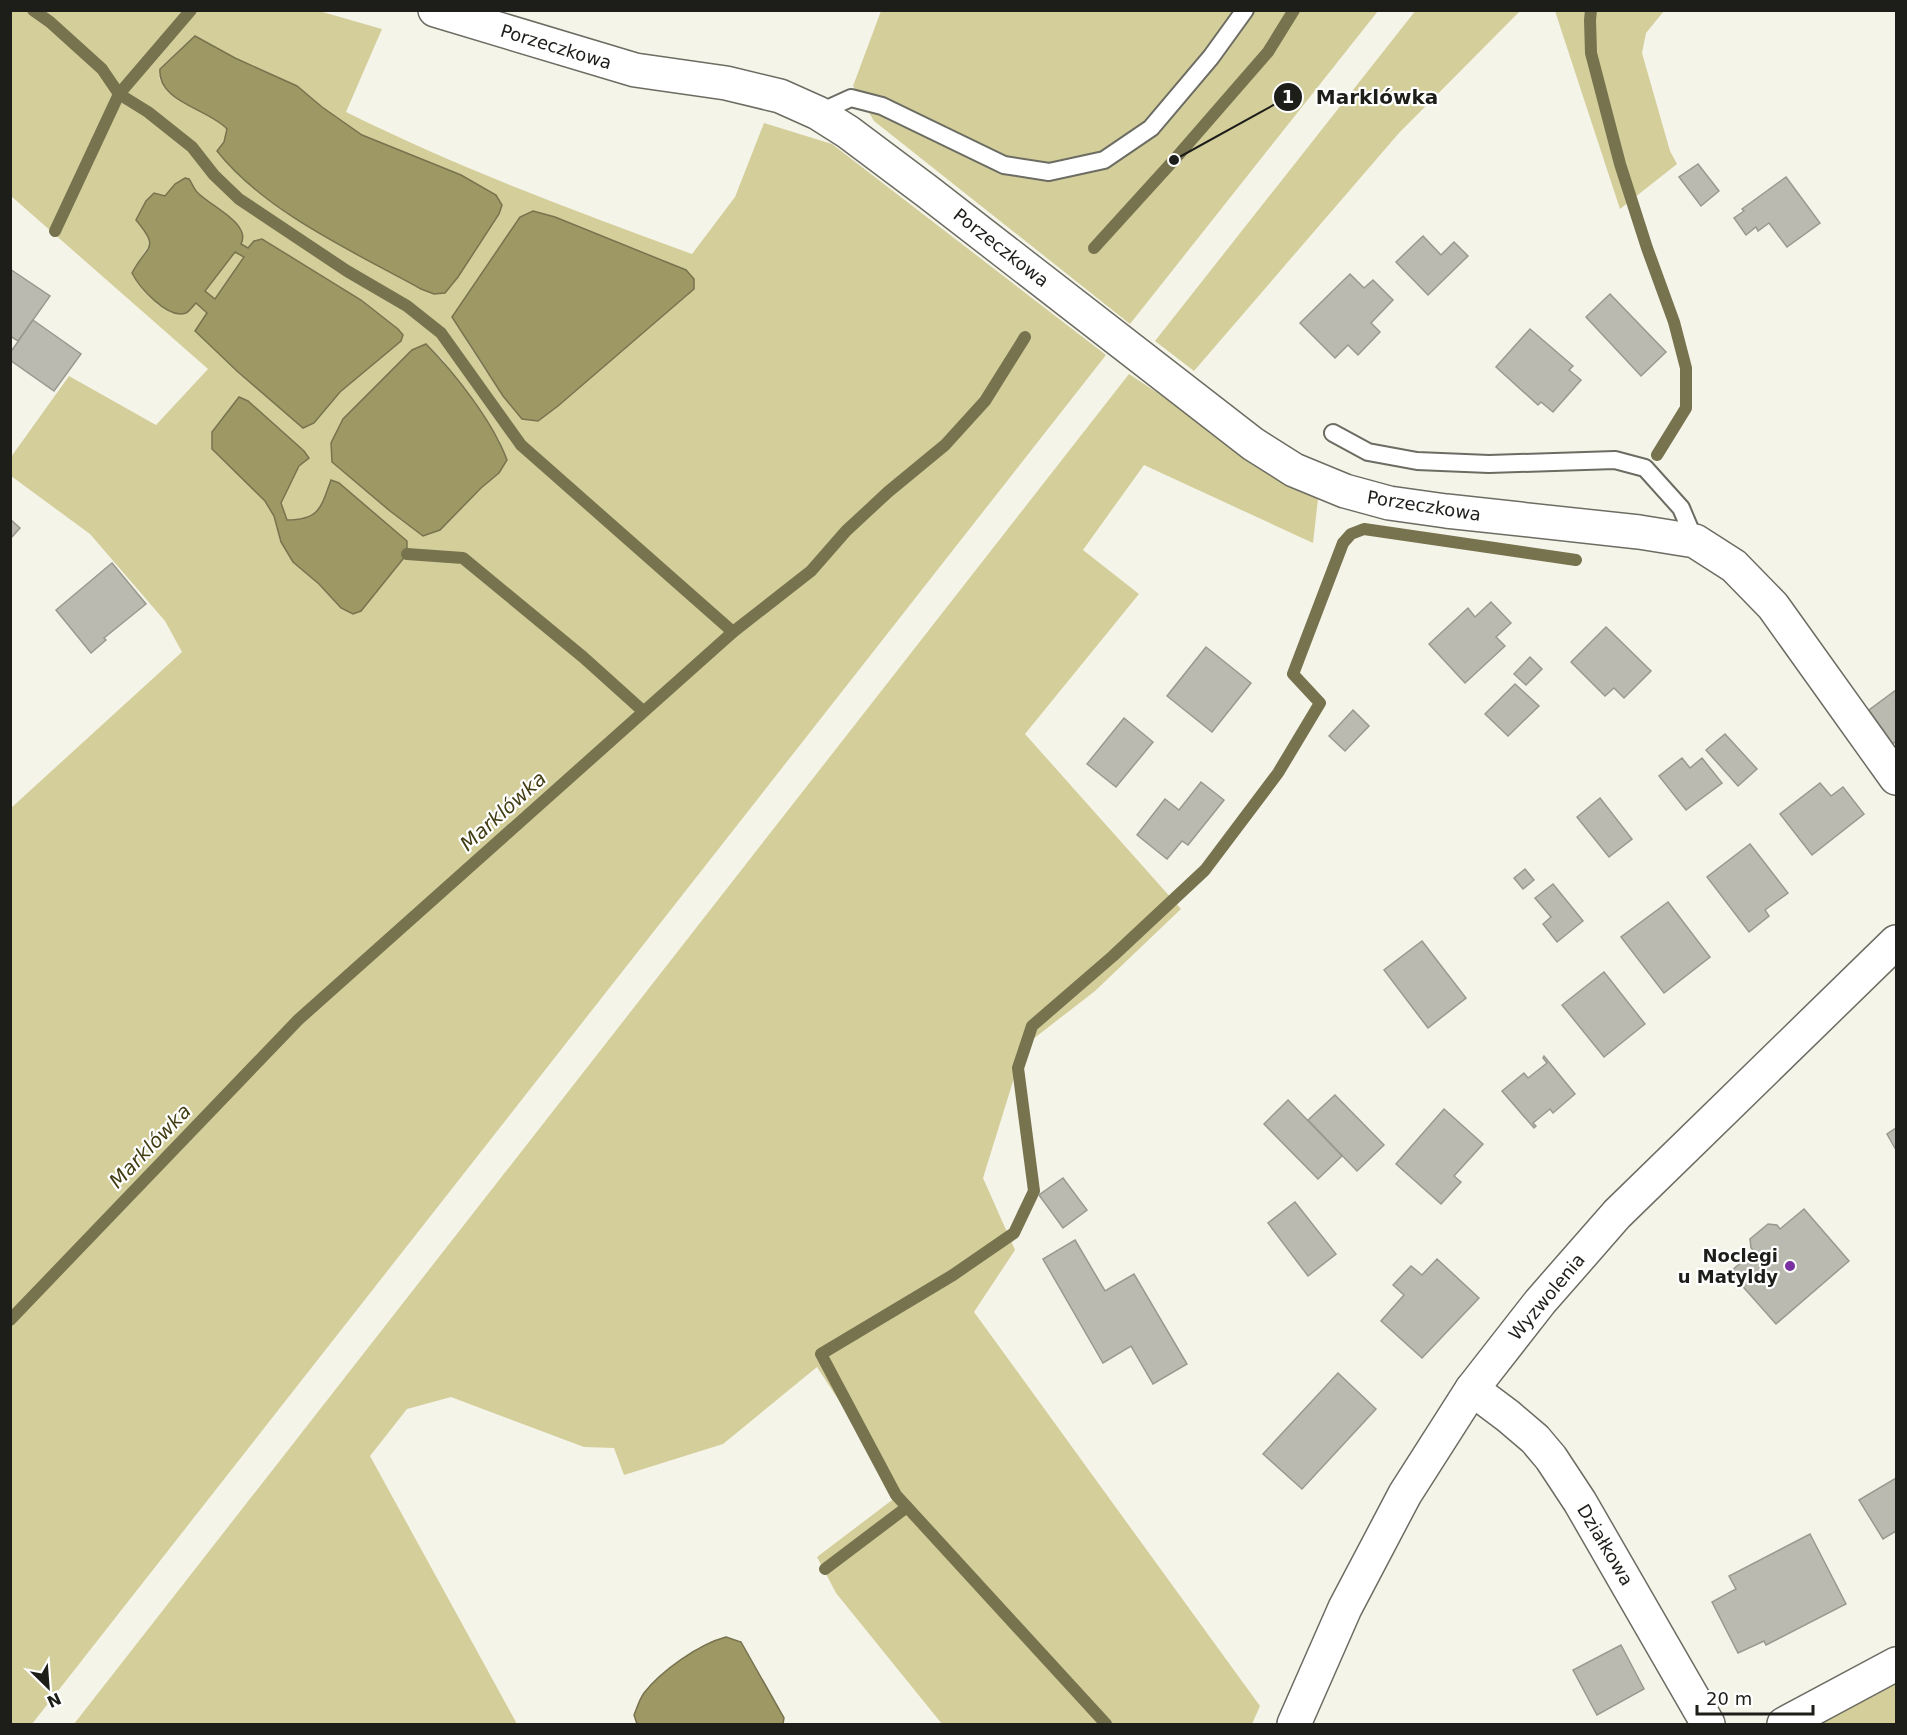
<svg xmlns="http://www.w3.org/2000/svg" width="1907" height="1735" font-family="'DejaVu Sans',sans-serif">
<rect width="100%" height="100%" fill="#f5f4e9"/>
<g fill="#d4ce9b" fill-rule="evenodd">
<polygon points="1416,10 1520,11 1399,133 1194,371 1155,341"/>
<path d="M11,11H319L382,29L346,112C459,168 574,211 692,254L735,197L764,123L832,144L1106,355L32,1724H10L11,808L182,652L165,621L90,534L11,476V457L69,376L156,425L208,369L11,196ZM195,36L235,58L297,86L322,107L362,135L461,175L496,195L502,205L224,142L227,129C207,107 177,108 159,78ZM175,184C203,194 222,210 242,230L241,244L248,248L262,239L361,300L398,329L403,336L401,341L340,392L314,423L303,428L195,331L207,313L196,303L187,313L177,314L168,311L157,304L144,288L137,264L150,244V236L136,220L165,197ZM555,217L609,239L667,312L538,421L522,419C496,387 472,353 453,317L473,288ZM426,344L442,359L500,441L499,474L481,488ZM248,401L304,451L308,457L299,466L281,504L287,520C321,520 320,509 331,481L393,572L381,584L341,608L281,542L274,516L265,501L247,483Z"/>
<polygon points="881,11 1378,11 1130,324 874,121 853,86"/>
<polygon points="1555,11 1664,11 1646,33 1642,53 1670,151 1677,164 1620,209"/>
<polygon points="235,252 244,257 216,299 205,291"/>
<polygon points="1129,374 1318,499 1313,543 1144,465 1083,550 1139,594 1025,734 1181,909 1095,991 1024,1046 983,1178 1015,1250 974,1312 1260,1706 1252,1724 942,1724 836,1593 817,1557 900,1494 817,1367 723,1444 624,1475 614,1448 584,1447 451,1397 407,1409 370,1456 517,1724 74,1724"/>
<polygon points="1896,1682 1896,1724 1815,1724"/>
</g>
<g fill="#9e9865" stroke="#77734e" stroke-width="1.5" fill-rule="evenodd">
<path d="M195,36L235,58L297,86L322,107L362,135L461,175L496,195L502,205L499,214L458,277L445,293L434,294L421,289C354,252 265,212 217,151L224,142L227,129C209,109 157,102 160,69Z"/>
<path d="M185,178L189,179C192,183 194,189 197,192C208,205 252,223 241,244L248,248L254,241L262,239L361,300L398,329L403,335L401,341L340,392L314,423L303,428L238,372L195,331L207,313L196,303C193,306 190,311 186,313C168,320 139,287 132,273C147,244 161,250 136,220L146,201L154,193L165,196L175,184ZM235,252L244,257L215,299L205,291Z"/>
<polygon points="533,211 555,217 686,270 694,279 694,289 558,406 538,421 522,419 503,396 452,317 520,217"/>
<path d="M426,344C455,373 493,422 507,460L499,473L481,488L440,530L423,536L390,511L332,462L331,443L343,419L412,350Z"/>
<path d="M239,397L248,401L304,451L309,458L299,466L281,503L287,520C320,520 321,507 331,480L339,483L407,541V554L361,611L353,614L341,608L319,584L293,562L281,542L274,516L265,501L212,449V432Z"/>
<path d="M726,1637L741,1642L784,1718L783,1724H637L634,1715C637,1708 639,1700 644,1693C661,1671 699,1644 726,1637Z"/>
</g>
<g fill="none" stroke-linecap="round" stroke-linejoin="round">
<g stroke="#77734e" stroke-width="12">
<polyline points="33,10 50,22 102,69 119,94 148,112 192,147 214,175 239,199 347,271 407,306 441,333 521,445 733,632"/>
<polyline points="1591,10 1590,20 1591,53 1620,164 1647,248 1674,322 1686,368 1686,408 1657,455"/>
<polyline points="55,231 119,94 191,10"/>
<polyline points="1094,248 1174,160 1268,52 1294,10"/>
<polyline points="407,554 463,558 583,657 643,711"/>
<polyline points="10,1320 298,1020 733,632 811,571 846,531 888,492 945,445 985,401 1025,337"/>
<polyline points="825,1569 907,1507"/>
<polyline points="1106,1724 896,1495 821,1354 953,1275 1014,1233 1034,1191 1018,1068 1032,1026 1113,956 1205,870 1278,773 1320,703 1293,674 1343,543 1351,534 1364,529 1576,560"/>
</g>
</g>
<g fill="#bbbab0" stroke="#9a9990" stroke-width="1.5">
<polygon points="1698,164 1719,191 1701,206 1679,177"/>
<polygon points="1786,177 1820,223 1787,247 1769,223 1758,231 1756,227 1746,235 1734,218 1744,211 1742,209"/>
<polygon points="1423,236 1441,255 1454,242 1468,256 1428,295 1396,262"/>
<polygon points="10,269 50,296 18,341 10,336"/>
<polygon points="1350,274 1364,288 1373,280 1393,300 1371,323 1380,332 1358,355 1348,345 1335,358 1300,323"/>
<polygon points="1610,294 1666,352 1641,376 1586,317"/>
<polygon points="33,320 81,354 54,391 10,360 10,353"/>
<polygon points="1530,329 1573,366 1569,370 1581,380 1553,412 1541,402 1538,405 1496,367"/>
<polygon points="10,519 20,528 10,539"/>
<polygon points="112,563 146,604 104,638 106,640 91,653 56,610"/>
<polygon points="1491,602 1511,623 1496,637 1505,646 1465,683 1429,644 1468,608 1475,617"/>
<polygon points="1606,627 1651,671 1624,698 1614,688 1605,696 1571,662"/>
<polygon points="1206,647 1251,683 1212,732 1167,696"/>
<polygon points="1530,657 1542,669 1526,685 1514,674"/>
<polygon points="1515,684 1539,706 1508,736 1485,714"/>
<polygon points="1896,690 1896,741 1893,744 1869,710"/>
<polygon points="1353,710 1369,726 1345,751 1329,736"/>
<polygon points="1124,718 1153,742 1116,787 1087,764"/>
<polygon points="1725,734 1757,769 1738,786 1706,750"/>
<polygon points="1682,758 1690,768 1702,758 1722,783 1686,810 1659,776"/>
<polygon points="1201,782 1224,800 1188,845 1182,841 1167,859 1137,835 1165,799 1179,810"/>
<polygon points="1820,783 1831,796 1843,787 1864,814 1812,855 1780,814"/>
<polygon points="1600,798 1632,839 1609,857 1577,817"/>
<polygon points="1750,844 1788,893 1765,910 1769,916 1749,932 1707,877"/>
<polygon points="1525,869 1534,880 1523,889 1514,878"/>
<polygon points="1553,884 1583,921 1557,942 1543,924 1551,917 1535,898"/>
<polygon points="1668,902 1710,957 1664,993 1621,937"/>
<polygon points="1422,941 1466,998 1428,1028 1384,970"/>
<polygon points="1604,972 1645,1024 1604,1057 1562,1005"/>
<polygon points="1544,1056 1575,1094 1553,1113 1550,1109 1533,1123 1536,1126 1534,1128 1502,1091 1524,1073 1528,1078 1547,1063 1543,1058"/>
<polygon points="1335,1095 1384,1145 1357,1171 1308,1120"/>
<polygon points="1288,1100 1342,1156 1318,1179 1264,1124"/>
<polygon points="1444,1109 1483,1144 1454,1176 1461,1182 1441,1204 1396,1164"/>
<polygon points="1896,1128 1896,1150 1887,1134"/>
<polygon points="1063,1178 1087,1210 1063,1228 1039,1195"/>
<polygon points="1295,1202 1336,1254 1308,1276 1268,1223"/>
<polygon points="1804,1209 1849,1261 1776,1324 1730,1272 1754,1251 1751,1248 1750,1239 1768,1224 1777,1225 1780,1229"/>
<polygon points="1075,1240 1105,1291 1134,1274 1187,1364 1153,1384 1131,1346 1103,1363 1043,1259"/>
<polygon points="1437,1259 1479,1298 1422,1358 1381,1321 1404,1295 1393,1285 1411,1266 1422,1275"/>
<polygon points="1338,1373 1376,1409 1302,1489 1263,1454"/>
<polygon points="1896,1478 1896,1531 1883,1539 1859,1500"/>
<polygon points="1810,1534 1846,1604 1766,1645 1764,1641 1738,1653 1712,1602 1736,1589 1729,1576"/>
<polygon points="1621,1645 1644,1689 1597,1715 1573,1670"/>
</g>
<g fill="none" stroke-linecap="round" stroke-linejoin="round">
<defs>
<g id="service">
<polyline points="818,113 851,98 882,106 1004,165 1049,172 1104,160 1151,128 1211,57 1245,10"/>
<polyline points="1333,433 1368,452 1417,461 1489,464 1615,460 1645,468 1681,508 1695,541"/>
</g>
<g id="minor">
<polyline points="435,10 635,70 726,83 780,96 818,113 848,132 928,192 1253,444 1294,470 1345,491 1389,503 1446,511 1639,532 1695,541 1734,566 1773,606 1896,778"/>
<polyline points="1472,1389 1508,1416 1535,1439 1551,1458 1580,1502 1708,1724"/>
<polyline points="1784,1724 1896,1664"/>
</g>
<polyline id="secondary" points="1294,1724 1345,1608 1405,1494 1472,1389 1540,1302 1617,1214 1896,942"/>
</defs>
<use href="#service" stroke="#6c6c63" stroke-width="20"/>
<use href="#minor" stroke="#6c6c63" stroke-width="36"/>
<use href="#secondary" stroke="#6c6c63" stroke-width="36"/>
<use href="#service" stroke="#fff" stroke-width="16"/>
<use href="#minor" stroke="#fff" stroke-width="33"/>
<use href="#secondary" stroke="#fff" stroke-width="33"/>
</g>
<circle fill="#7b30a1" stroke="#fff" stroke-width="2" cx="1790" cy="1266" r="6"/>
<g text-anchor="middle" stroke-width="4.5" stroke-linejoin="round" paint-order="stroke">
<g font-size="18" fill="#1d1d19" stroke="#fff">
<text transform="translate(556 47) rotate(17)" y="6">Porzeczkowa</text>
<text transform="translate(1001 248) rotate(38)" y="6">Porzeczkowa</text>
<text transform="translate(1424 506) rotate(9)" y="6">Porzeczkowa</text>
<text transform="translate(1547 1297) rotate(-50)" y="6">Wyzwolenia</text>
<text transform="translate(1605 1545) rotate(59)" y="6">Działkowa</text>
</g>
<g font-size="18" font-weight="bold" fill="#1d1d19" stroke="#fff" text-anchor="end">
<text x="1778" y="1262">Noclegi<tspan x="1778" dy="21">u Matyldy</tspan></text>
</g>
<g font-size="20" font-style="italic" fill="#433d14" stroke="#fff">
<text transform="translate(503 811) rotate(-42)" y="7">Marklówka</text>
<text transform="translate(150 1146) rotate(-46)" y="7">Marklówka</text>
</g>
</g>
<path fill="none" stroke="#1d1d19" stroke-width="2" d="M1174 160L1288 97"/>
<g fill="#1d1d19" stroke="#fff" stroke-width="2">
<circle cx="1174" cy="160" r="6"/>
<circle cx="1288" cy="97" r="15"/>
</g>
<g font-size="18" text-anchor="middle" font-weight="bold" fill="#fff">
<text x="1288" y="103">1</text>
</g>
<g font-size="20" text-anchor="middle" font-weight="bold" fill="#1d1d19" stroke="#fff" stroke-width="4.5" stroke-linejoin="round" paint-order="stroke">
<text x="1377" y="104">Marklówka</text>
</g>
<rect width="1907" height="1735" fill="none" stroke="#1d1d19" stroke-width="24"/>
<g transform="translate(48 1687) rotate(155)" stroke="#ffffff" stroke-width="4.5" paint-order="stroke">
<path d="M0-4.5L10 22L0 15L-10 22Z" fill="#1d1d19"/>
<text y="-9" font-size="16" font-weight="bold" text-anchor="middle" fill="#1d1d19">N</text>
</g>
<path d="M1697 1705v9h116v-9" fill="none" stroke="#1d1d19" stroke-width="3"/>
<text x="1706" y="1705" font-size="18" fill="#1d1d19" stroke="#ffffff" stroke-width="4.5" paint-order="stroke">20 m</text>
</svg>
